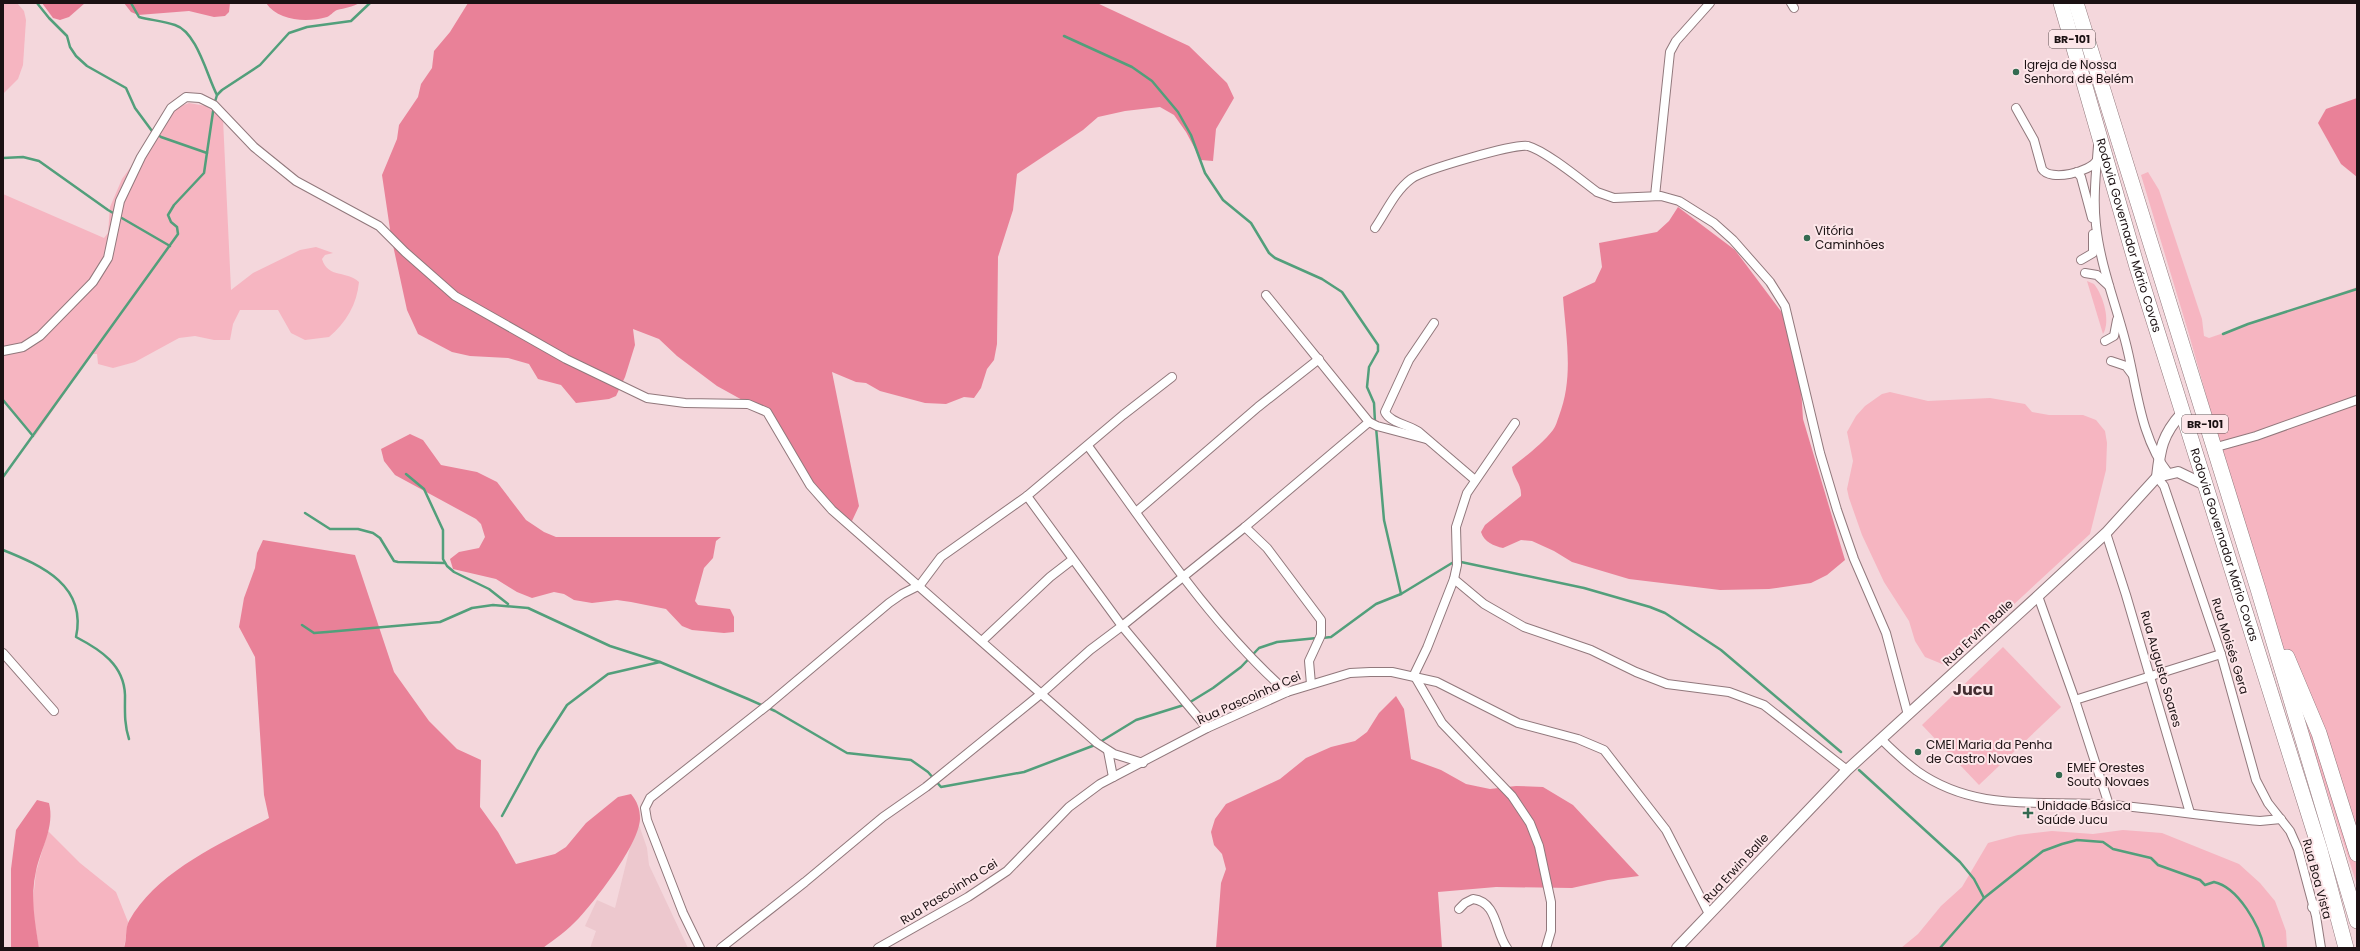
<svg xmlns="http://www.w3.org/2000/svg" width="2360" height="951" font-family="Poppins,sans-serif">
<rect width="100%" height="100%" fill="#f4d7dc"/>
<polygon fill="#edc8ce" points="637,819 647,848 649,865 688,948 590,948 596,931 585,926 597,900 615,908"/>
<g fill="#f6b5c1">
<polygon points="3,3 17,3 24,11 26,20 23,65 18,79 3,94"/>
<path d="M189,103L206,106L223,119L231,290L253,273L300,250L316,247L333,253L325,255L322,259C328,279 347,270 359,282C357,304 346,323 329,337L305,340L291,333L278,310H240L233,324L230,340H214L195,336L179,338L135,362L113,368L98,364L97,354H92L35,436L3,400V194L104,238L108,233L110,207L122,179L173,109Z"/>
<polygon points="2148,172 2159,190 2202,319 2204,336 2209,338 2357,287 2357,885 2253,561 2188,331 2141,175"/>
<path d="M2087,281L2094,284C2103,295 2111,321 2103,334Z"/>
<polygon points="1890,392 1928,401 1990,398 2025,404 2032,412 2049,415 2083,415 2096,420 2105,431 2107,443 2106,470 2090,534 1947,666 1925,657 1915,641 1909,621 1884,582 1862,535 1849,498 1847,489 1853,461 1847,432 1856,416 1865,406 1882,394"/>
<polygon points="2003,647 2061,707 1979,785 1922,725"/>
<polygon points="2123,830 2162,833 2239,864 2260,883 2275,901 2286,931 2287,948 1901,948 1918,934 1941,906 1962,887 1988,843 2018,835 2052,831 2093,834"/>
<polygon points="48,831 80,863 116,892 128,922 124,948 39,948 32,909 36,872"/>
</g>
<g fill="#e98198">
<polygon points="42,3 85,3 69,17 60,20 53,18"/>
<polygon points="124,3 230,3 229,12 225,16 214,17 189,11 138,15 131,12"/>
<path d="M266,3H360C352,7 345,8 337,10C333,12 330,16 327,17C307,23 278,21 266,3Z"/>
<polygon points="468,3 1097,3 1189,46 1227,83 1234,98 1216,129 1213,161 1201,160 1186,132 1174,115 1160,107 1125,111 1098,117 1083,130 1017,174 1013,210 998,257 997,344 994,360 987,369 981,388 974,398 964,397 946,404 925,403 880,391 866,383 856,382 832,372 859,506 852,521 841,523 815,492 770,420 755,407 717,386 677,356 659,339 633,329 635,345 625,377 616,396 609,399 576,403 561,385 538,379 529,364 508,358 470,356 452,352 418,334 407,310 391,236 382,175 397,139 399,125 418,97 421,84 432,68 434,51 450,32"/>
<polygon points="2357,98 2357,177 2341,164 2318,123 2326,109"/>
<path d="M1678,207L1735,250L1786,318L1801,388L1803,419L1845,560L1827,575L1811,583L1769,589L1720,590L1629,579L1572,562L1554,551L1532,541L1521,540L1503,548C1494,546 1484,542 1481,532L1485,525L1521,496C1522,484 1513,478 1512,467C1526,456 1542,444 1553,430C1556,426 1557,421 1559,416C1574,377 1566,338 1563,297L1595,282L1602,267L1599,243L1657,232L1669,221Z"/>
<polygon points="410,434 423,440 441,465 477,472 497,482 526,520 544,532 556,537 721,537 716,541 713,558 704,568 695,601 698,605 730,609 734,617 734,632 724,633 692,630 682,626 666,609 631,602 617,600 592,603 574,600 564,594 554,592 532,598 517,592 496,579 453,569 450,559 459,552 479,548 485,537 481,524 476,519 395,475 384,461 381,449"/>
<path d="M263,540L355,555L394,672L429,721L457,749L481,760L480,807L498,832L516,864L555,854L566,847L586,823L618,797L631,794C637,801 640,809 640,819C639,844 596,900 579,918C568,930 555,939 543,948H124C127,940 125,928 129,921C157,871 220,844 269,818L264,795L255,657L239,627L244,598L255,568L257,553Z"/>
<polygon points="1396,696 1404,709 1411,759 1441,770 1466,784 1490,789 1516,786 1543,787 1573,805 1639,876 1608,880 1572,888 1496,887 1438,892 1442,948 1216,948 1221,883 1226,869 1222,854 1214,845 1211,832 1215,819 1226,804 1280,779 1306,758 1331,747 1355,741 1367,732 1379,713"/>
<path d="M37,800L49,803C55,827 41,848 36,871C30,897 35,922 39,948H11V869L16,830Z"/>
</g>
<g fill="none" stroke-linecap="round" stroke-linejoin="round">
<g stroke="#529f7b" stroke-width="2.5">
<polyline points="37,3 49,18 67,36 70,47 76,56 87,66 126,88 135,108 152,131 161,137 207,153"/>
<path d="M131,3L139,17C150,20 163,21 175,25C197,32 207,76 217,95"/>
<polyline points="1064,36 1132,67 1152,81 1178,112 1191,135 1205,173 1223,200 1251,223 1269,253 1275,258 1322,279 1342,292 1378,345 1378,351 1369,367 1367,387 1374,403 1375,422"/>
<polyline points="3,158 23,157 39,161 108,210 170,246"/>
<polyline points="2223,334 2248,324 2357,289"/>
<polyline points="3,400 33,436"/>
<polyline points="1376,427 1384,520 1401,594"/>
<polyline points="406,474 424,489 443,530 443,559 447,566 454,572 489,589 508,604"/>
<polyline points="3,477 178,234 177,227 171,222 168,215 174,205 204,173 214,105 217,95 222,90 260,65 289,33 307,27 351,21 370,3"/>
<polyline points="305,513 330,529 358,529 373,533 380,538 394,561 398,562 445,563"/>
<path d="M3,550C43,566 87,586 76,637C101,650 124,665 125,695C125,710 124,724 129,739"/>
<polyline points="302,625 314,633 327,632 440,622 472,608 493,605 528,608 610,646 660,662 748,699 775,711 847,753 911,760 928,772 941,787 1024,772 1095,745"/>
<polyline points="1322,638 1331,637 1376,604 1401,594 1452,563 1461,562 1584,588 1650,607 1665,613 1721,650 1841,752"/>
<polyline points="1100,742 1136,720 1187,704 1213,688 1241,667 1259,648 1277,642 1317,638"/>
<polyline points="1859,770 1960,862 1974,879 1984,898"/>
<polyline points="502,816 538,750 567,705 608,674 660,662"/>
<path d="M1940,948L1984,898L2043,851L2062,844L2077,840L2103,842L2113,849L2151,858L2158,865L2200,880L2205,885L2214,882C2238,887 2260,926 2264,948"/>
</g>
<defs>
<g id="minor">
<polyline points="1791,3 1794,8"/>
<path d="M2016,108L2034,140L2042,169C2050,182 2091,172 2097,160"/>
<path d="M2098,146C2096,172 2093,199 2096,225C2100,264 2115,302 2125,340C2137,384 2139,437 2169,474"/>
<polyline points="2077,172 2081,177 2092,218"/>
<polyline points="1655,196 1670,52 1676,41 1710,3"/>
<path d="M1375,228C1386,212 1395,191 1411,179C1423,170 1516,143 1528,146C1546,151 1581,180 1597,192L1614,198L1661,196L1679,201L1714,223L1733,240L1770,282L1785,306L1820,453L1837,510L1854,559L1886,633L1908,715"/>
<polyline points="2081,260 2093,253 2093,234"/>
<polyline points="2085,273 2097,275 2109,286"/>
<path d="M1434,323L1409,360L1385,412C1390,423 1410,425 1419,432L1475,480"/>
<polyline points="2105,341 2114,336 2117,320"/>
<polyline points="3,351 23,347 40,336 93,282 108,258 120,201 141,157 171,108 186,97 200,98 214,105 254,147 296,181 379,226 405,252 455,296 566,359 647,398 685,403 748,404 767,412 810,485 832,510 1097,743 1114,754 1143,763"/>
<polyline points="2111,361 2126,366 2132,374"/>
<polyline points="1369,422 1377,426 1426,439"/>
<polyline points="1515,423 1467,493 1456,527 1457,565 1454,579 1427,648 1414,675 1442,723 1512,796 1530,823 1539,846 1551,902 1551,931 1546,948"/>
<path d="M1088,446C1148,528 1210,624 1287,692"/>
<polyline points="2213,448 2256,436 2357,400"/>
<polyline points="2157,477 2164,486 2221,654 2256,780 2268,803 2290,831 2298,849 2316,916 2321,948"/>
<polyline points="1027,496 1122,626 1207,728"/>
<polyline points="1136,512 1258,407 1319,359"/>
<polyline points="1245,527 1267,548 1321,620 1321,635 1309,661 1311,684"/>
<polyline points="2106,533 2126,595 2190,813"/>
<polyline points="1454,579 1484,604 1524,627 1591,650 1636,672 1667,684 1729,692 1764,705 1847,770"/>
<polyline points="2038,596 2075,700 2109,805"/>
<polyline points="982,641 1050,577 1072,560"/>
<polyline points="3,653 54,711"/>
<polyline points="2075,700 2221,654"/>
<path d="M1881,739C1892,750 1904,761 1917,771C1978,814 2043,799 2111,805C2161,809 2210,817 2260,821L2281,819"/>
<polyline points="1108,751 1113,777"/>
<path d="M1459,909L1465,903L1473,899C1498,902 1495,933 1507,948"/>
<polyline points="700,948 683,913 647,820 645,808 650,798 769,704 889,603 902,594 920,585 941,557 1027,496 1123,415 1172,377"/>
<polyline points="721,948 805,882 883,817 926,787 1042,693 1090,650 1122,626 1245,527 1369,422 1266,295"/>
<polyline points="878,948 968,897 1007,871 1069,807 1100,784 1207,728 1287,692 1350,673 1370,672 1392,672 1437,682 1518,723 1578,739 1604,750 1666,830 1709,914"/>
</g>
<g id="tertiary">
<path d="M2157,477C2160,449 2162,435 2182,413"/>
<polyline points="2313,907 2326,903"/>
<polyline points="1677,948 1847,770 2038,596 2106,533 2157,477 2178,472 2203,484"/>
</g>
<g id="motorway">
<path id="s1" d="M2061,3L2137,267L2320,850L2346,948"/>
<polyline points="2076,3 2258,589 2357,921"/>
<polyline points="2287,657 2319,733 2357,854"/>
</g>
</defs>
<use href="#minor" stroke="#91787c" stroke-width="10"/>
<use href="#tertiary" stroke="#91787c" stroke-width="12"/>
<use href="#motorway" stroke="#91787c" stroke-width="16"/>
<use href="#minor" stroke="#fff" stroke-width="8"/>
<use href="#tertiary" stroke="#fff" stroke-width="10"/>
<use href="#motorway" stroke="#fff" stroke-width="15"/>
</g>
<g fill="#346a51" stroke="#fde6e9" stroke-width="1.5">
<circle cx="2016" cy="72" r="4"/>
<circle cx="1807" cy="238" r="4"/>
<circle cx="1918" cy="752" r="4"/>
<circle cx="2059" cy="775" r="4"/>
<path d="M2026 807h4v4h4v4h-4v4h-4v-4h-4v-4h4z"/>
</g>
<g text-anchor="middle" stroke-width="4" stroke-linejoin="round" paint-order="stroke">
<g fill="#fde6e9" stroke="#5f5153" stroke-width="1">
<rect x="2049" y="30" width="46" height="18" rx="3"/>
<rect x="2182" y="415" width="46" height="18" rx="3"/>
</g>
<g font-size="11" font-weight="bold" fill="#1b1113">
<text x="2072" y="43">BR-101</text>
<text x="2205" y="428">BR-101</text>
</g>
<g font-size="12" fill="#1b1113" stroke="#fde6e9" text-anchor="start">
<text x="2024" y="69">Igreja de Nossa<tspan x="2024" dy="14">Senhora de Belém</tspan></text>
<text x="1815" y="235">Vitória<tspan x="1815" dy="14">Caminhões</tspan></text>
<text x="1926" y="749">CMEI Maria da Penha<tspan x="1926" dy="14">de Castro Novaes</tspan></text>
<text x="2067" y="772">EMEF Orestes<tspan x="2067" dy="14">Souto Novaes</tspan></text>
<text x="2037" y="810">Unidade Básica<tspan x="2037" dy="14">Saúde Jucu</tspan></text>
</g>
<g font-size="12" fill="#1b1113" stroke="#fde6e9">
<text dy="4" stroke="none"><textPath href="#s1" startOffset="242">Rodovia Governador Mário Covas</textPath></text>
<text dy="4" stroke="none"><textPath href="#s1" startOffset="566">Rodovia Governador Mário Covas</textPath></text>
<text transform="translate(1978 633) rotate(-43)" y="4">Rua Ervim Balle</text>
<text transform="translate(2230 646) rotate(73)" y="4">Rua Moisés Gera</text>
<text transform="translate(2161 669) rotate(74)" y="4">Rua Augusto Soares</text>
<text transform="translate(1249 698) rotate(-24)" y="4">Rua Pascoinha Cei</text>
<text transform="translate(1736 868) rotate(-47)" y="4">Rua Erwin Balle</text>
<text transform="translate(2317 879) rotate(75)" y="4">Rua Boa Vista</text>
<text transform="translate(949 892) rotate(-32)" y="4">Rua Pascoinha Cei</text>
</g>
<g font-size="16" font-weight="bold" fill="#432d31" stroke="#fde6e9">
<text x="1973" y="695">Jucu</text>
</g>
</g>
<rect width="2360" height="951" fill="none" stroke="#1b1113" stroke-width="8"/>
</svg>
